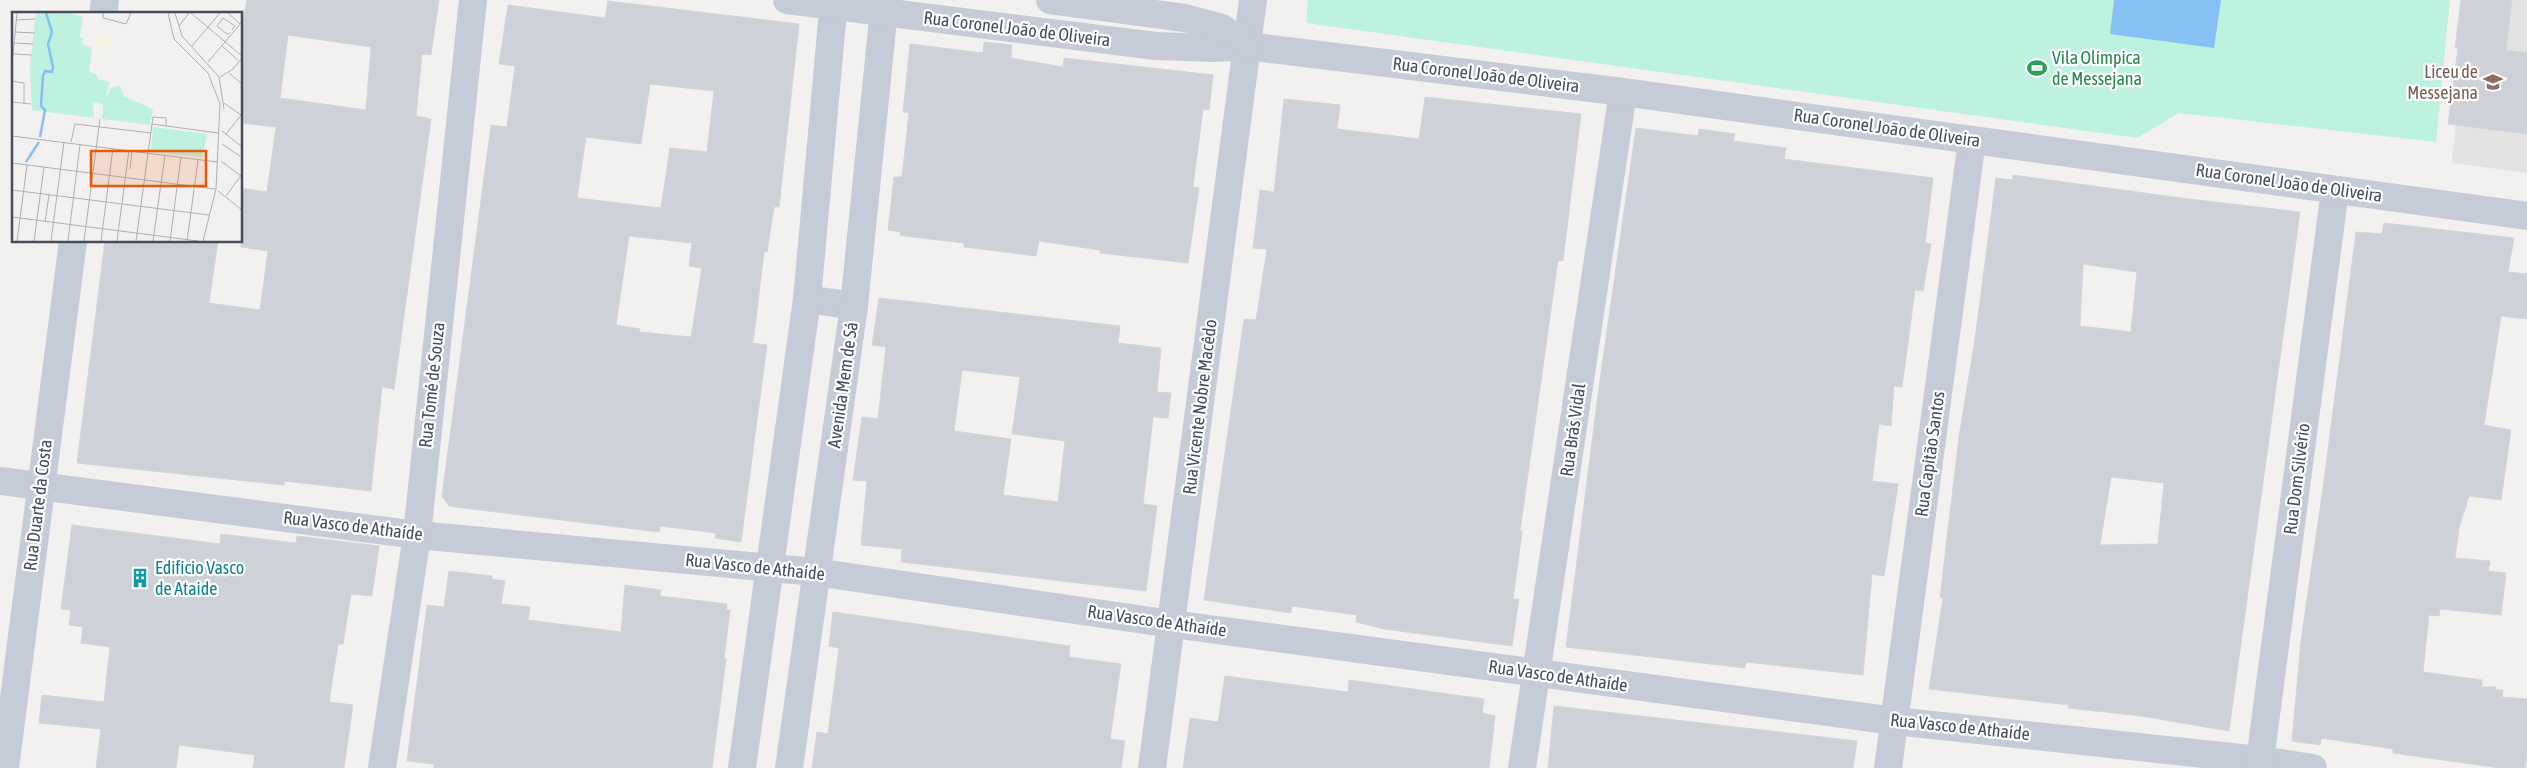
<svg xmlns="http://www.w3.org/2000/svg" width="2527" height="768" font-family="'Asap Condensed',sans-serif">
<rect width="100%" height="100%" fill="#f3f1f0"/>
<polygon fill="#e4e2e2" points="2467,0 2527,0 2527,173 2452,163"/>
<polygon fill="#bdf2df" points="1308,0 2450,0 2436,142 2179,113 2137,138 1306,23"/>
<polygon fill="#87c0f2" points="2114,0 2221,0 2214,48 2110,34"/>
<g fill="#cfd1d8" stroke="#d4d4dc" fill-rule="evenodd">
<path d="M247,0H439L431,55L422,54L416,116L431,119L394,389L382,387L371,491L284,481V485L77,463L105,241H218L209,303L260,310L268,251L241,247V188L267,192L276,127L241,123V26ZM288,35L371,47L366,110L280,98Z"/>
<polygon points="2461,0 2512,0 2506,50 2527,53 2527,134 2448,124 2458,48 2455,48"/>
<path d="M608,1L799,24L779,207H774L767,252H764L753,343L767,345L741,542L715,538L716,533L660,526L659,532L463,508L449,506L442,496L491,125L507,127L515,66L499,64L508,5L605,18ZM650,84L714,91L707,152L670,148L661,208L577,198L586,137L641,144ZM629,236L692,243L689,266L702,268L691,337L639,332L640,329L616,325Z"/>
<polygon points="984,42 1012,45 1011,58 1063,67 1064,58 1213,75 1209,110 1203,109 1193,187 1199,188 1188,263 1100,253 1100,250 1039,241 1036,256 964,247 964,243 904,236 900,235 901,232 888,230 894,177 902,177 909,113 903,112 910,44 983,53"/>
<polygon points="1425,97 1581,114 1563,261 1558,260 1520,531 1522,532 1513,599 1519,599 1512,646 1384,629 1356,622 1357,615 1292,606 1291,613 1204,600 1244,319 1256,320 1267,249 1253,248 1260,190 1274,192 1284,99 1340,105 1337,129 1419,139"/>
<polygon points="1636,128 1698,136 1699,129 1735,134 1733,141 1786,148 1784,159 1933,178 1925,243 1931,244 1923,291 1915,290 1902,387 1894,386 1891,426 1879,424 1872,481 1898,484 1884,576 1872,574 1863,675 1746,662 1745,668 1566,647 1599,387"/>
<path d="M2013,175L2181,198L2300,212L2229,731L2141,716L2068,708L2069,705L1929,689L1943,598L1940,597L1959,437L1975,339L1996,178L2013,180ZM2083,264L2137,272L2131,332L2080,326ZM2111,477L2164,483L2158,544L2100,545Z"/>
<polygon points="2384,223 2514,238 2508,272 2527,274 2527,319 2501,316 2484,425 2511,430 2501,500 2469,496 2459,528 2455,558 2490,561 2488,571 2506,573 2501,615 2440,609 2439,616 2429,615 2423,672 2482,680 2482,687 2496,687 2495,690 2503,690 2502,697 2527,699 2527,756 2525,768 2500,768 2393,753 2393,749 2321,738 2320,745 2292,741 2301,641 2324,481 2356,232 2382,234"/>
<path d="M879,298L1120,326L1118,343L1161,348L1157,392L1171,393L1168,418L1153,417L1143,504L1157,506L1146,591L901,562L902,549L861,545L867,481L853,480L862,417L878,419L886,347L872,345ZM962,370L1020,377L1012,434L1065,441L1058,502L1003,495L1011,439L954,431Z"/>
<polygon points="72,525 220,544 221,534 296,543 297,536 379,546 372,596 351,594 343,644 338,644 329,702 353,705 344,768 253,768 255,755 179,745 176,768 96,768 101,729 39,723 42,695 104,702 110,647 81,643 83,627 69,625 71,610 61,609"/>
<polygon points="449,571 492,576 492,579 505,581 501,604 530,607 528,620 621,632 625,585 661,590 660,596 727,604 726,610 730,610 724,658 726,659 712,768 434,768 434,764 407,761 427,605 444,607"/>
<polygon points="833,612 1070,646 1069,657 1121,664 1110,739 1125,741 1121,768 812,768 817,732 828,734 839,648 829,646"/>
<polygon points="1225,676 1348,692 1349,680 1484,699 1482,713 1495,716 1489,768 1183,768 1190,718 1218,722"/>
<polygon points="1554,706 1857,741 1853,768 1548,768"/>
</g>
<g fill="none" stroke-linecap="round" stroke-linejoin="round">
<g stroke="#c6cbd8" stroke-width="28">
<polyline points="103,14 105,0"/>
<polyline points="807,299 854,306"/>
<polyline points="0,481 417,535 815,572 1172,624 1895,721 2260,760 2313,768"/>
<polyline points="5,768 73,241"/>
<polyline points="382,768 417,535 473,0"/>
<polyline points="742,768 807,299 834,0"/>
<polyline points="789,768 854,306 885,0"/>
<polyline points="1152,768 1253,0"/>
<polyline points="1522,768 1623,92"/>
<polyline points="1888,768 1972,140"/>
<polyline points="2259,768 2335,190"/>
</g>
<g stroke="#c6cbd8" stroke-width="28">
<polyline points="787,0 1156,46 1214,48 1247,46 1623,92 2527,216"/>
<polyline points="1050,0 1185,18 1222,28 1247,46"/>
</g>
</g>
<defs>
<symbol id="stadium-bare" viewBox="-9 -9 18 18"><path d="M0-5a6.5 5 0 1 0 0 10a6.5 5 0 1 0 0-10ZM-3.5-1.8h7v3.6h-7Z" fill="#2e9e5b" stroke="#fff" stroke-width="2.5" paint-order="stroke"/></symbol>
<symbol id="school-bare" viewBox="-9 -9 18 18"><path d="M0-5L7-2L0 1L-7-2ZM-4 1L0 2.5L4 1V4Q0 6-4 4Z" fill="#8d6e63" stroke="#fff" stroke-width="2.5" paint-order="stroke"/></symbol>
<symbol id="building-bare" viewBox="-9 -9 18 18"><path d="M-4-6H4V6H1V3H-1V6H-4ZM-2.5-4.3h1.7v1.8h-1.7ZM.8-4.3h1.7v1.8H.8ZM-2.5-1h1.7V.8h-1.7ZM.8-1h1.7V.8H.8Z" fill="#0f9aa8" stroke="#fff" stroke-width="2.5" paint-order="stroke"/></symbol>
</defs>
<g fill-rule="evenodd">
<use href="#stadium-bare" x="2023" y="54" width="28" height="28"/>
<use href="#school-bare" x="2479" y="68" width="28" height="28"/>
<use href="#building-bare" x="126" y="564" width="28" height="28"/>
</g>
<g text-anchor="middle" stroke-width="4.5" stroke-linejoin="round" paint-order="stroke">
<g font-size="18" fill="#474d5f" stroke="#fff">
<text transform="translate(1017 29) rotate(7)" y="6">Rua Coronel João de Oliveira</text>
<text transform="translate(1486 75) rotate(7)" y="6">Rua Coronel João de Oliveira</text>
<text transform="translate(1887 128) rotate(8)" y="6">Rua Coronel João de Oliveira</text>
<text transform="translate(2289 183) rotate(8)" y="6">Rua Coronel João de Oliveira</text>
<text transform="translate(432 385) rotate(-84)" y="6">Rua Tomé de Souza</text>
<text transform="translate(843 385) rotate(-82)" y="6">Avenida Mem de Sá</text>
<text transform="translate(1200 407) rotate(-83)" y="6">Rua Vicente Nobre Macêdo</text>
<text transform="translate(1573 430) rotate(-82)" y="6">Rua Brás Vidal</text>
<text transform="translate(1930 454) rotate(-82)" y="6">Rua Capitão Santos</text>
<text transform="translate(2297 479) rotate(-83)" y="6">Rua Dom Silvério</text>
<text transform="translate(38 505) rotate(-83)" y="6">Rua Duarte da Costa</text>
<text transform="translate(353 526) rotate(7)" y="6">Rua Vasco de Athaíde</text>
<text transform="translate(755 567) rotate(6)" y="6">Rua Vasco de Athaíde</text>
<text transform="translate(1157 621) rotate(8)" y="6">Rua Vasco de Athaíde</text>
<text transform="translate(1558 676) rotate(8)" y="6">Rua Vasco de Athaíde</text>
<text transform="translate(1960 727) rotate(6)" y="6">Rua Vasco de Athaíde</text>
</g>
<g font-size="18" fill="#27864d" stroke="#fff" text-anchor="start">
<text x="2052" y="64">Vila Olímpica<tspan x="2052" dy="21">de Messejana</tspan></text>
</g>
<g font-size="18" fill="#785e54" stroke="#fff" text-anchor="end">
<text x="2478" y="78">Liceu de<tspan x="2478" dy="21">Messejana</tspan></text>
</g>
<g font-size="18" fill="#0d838f" stroke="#fff" text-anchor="start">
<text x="155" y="574">Edifício Vasco<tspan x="155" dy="21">de Ataide</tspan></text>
</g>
</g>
<g transform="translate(12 12)">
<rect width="230" height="230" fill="#f3f1f0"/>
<path d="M24,1H58L71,5L68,24L71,26L70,32L80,36L77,60L84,62L86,67L98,70L93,87L99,76L107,73L112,84L141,97L138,113L90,107L91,92L81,90L82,106L20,98L18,54ZM141,115L195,122L190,145L139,140Z" fill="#bdf2df"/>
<path d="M83 29a8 8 0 1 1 16 0a8 8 0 1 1-16 0Z" fill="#f5f3e1"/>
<path fill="none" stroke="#87c0f2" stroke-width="2.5" d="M28,125L33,98L29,94L31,64L33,59L40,60L41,55L36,32L40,20L34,1M14,150L27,130"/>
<path fill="none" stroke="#aeafb6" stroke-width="1" d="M91,1V6L114,12L119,1M156,1L162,27L196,61L208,92L204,177L191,229M163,1L170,24L207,65L212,97M179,1L230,44M216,1L228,12M4,8L23,7M167,14L177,1M3,20L23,21M218,21L215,22L205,14L211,6L223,14L220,18M3,31L21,32M180,34L208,1M210,34L226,48M2,42L20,43M196,50L230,10M0,53L5,1M217,61L230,72M208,65L221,57L230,46M0,69L12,71V92M0,90L19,92M212,91L229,103M140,112L206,121M210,119L230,135M214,122L230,102M0,124L205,150M59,130L63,112L139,121M210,132L228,144M209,149L229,164M0,151L203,177M118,157L120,138M0,178L197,203M206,179L230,198M214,184L230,162M0,205L186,229M33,210L37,183M5,229L15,153M22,229L32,155M39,229L52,130M56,229L68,133M72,229L88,107M89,229L101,136M105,229L117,138M124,229L141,105L154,106V114M141,229L153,143M158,229L169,145M175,229L186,148"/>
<path fill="#e8590c" fill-opacity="0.15" stroke="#e8590c" stroke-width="2.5" d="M79,139H194V174H79Z"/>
<rect width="230" height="230" fill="none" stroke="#474d5f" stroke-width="2.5"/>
</g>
</svg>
